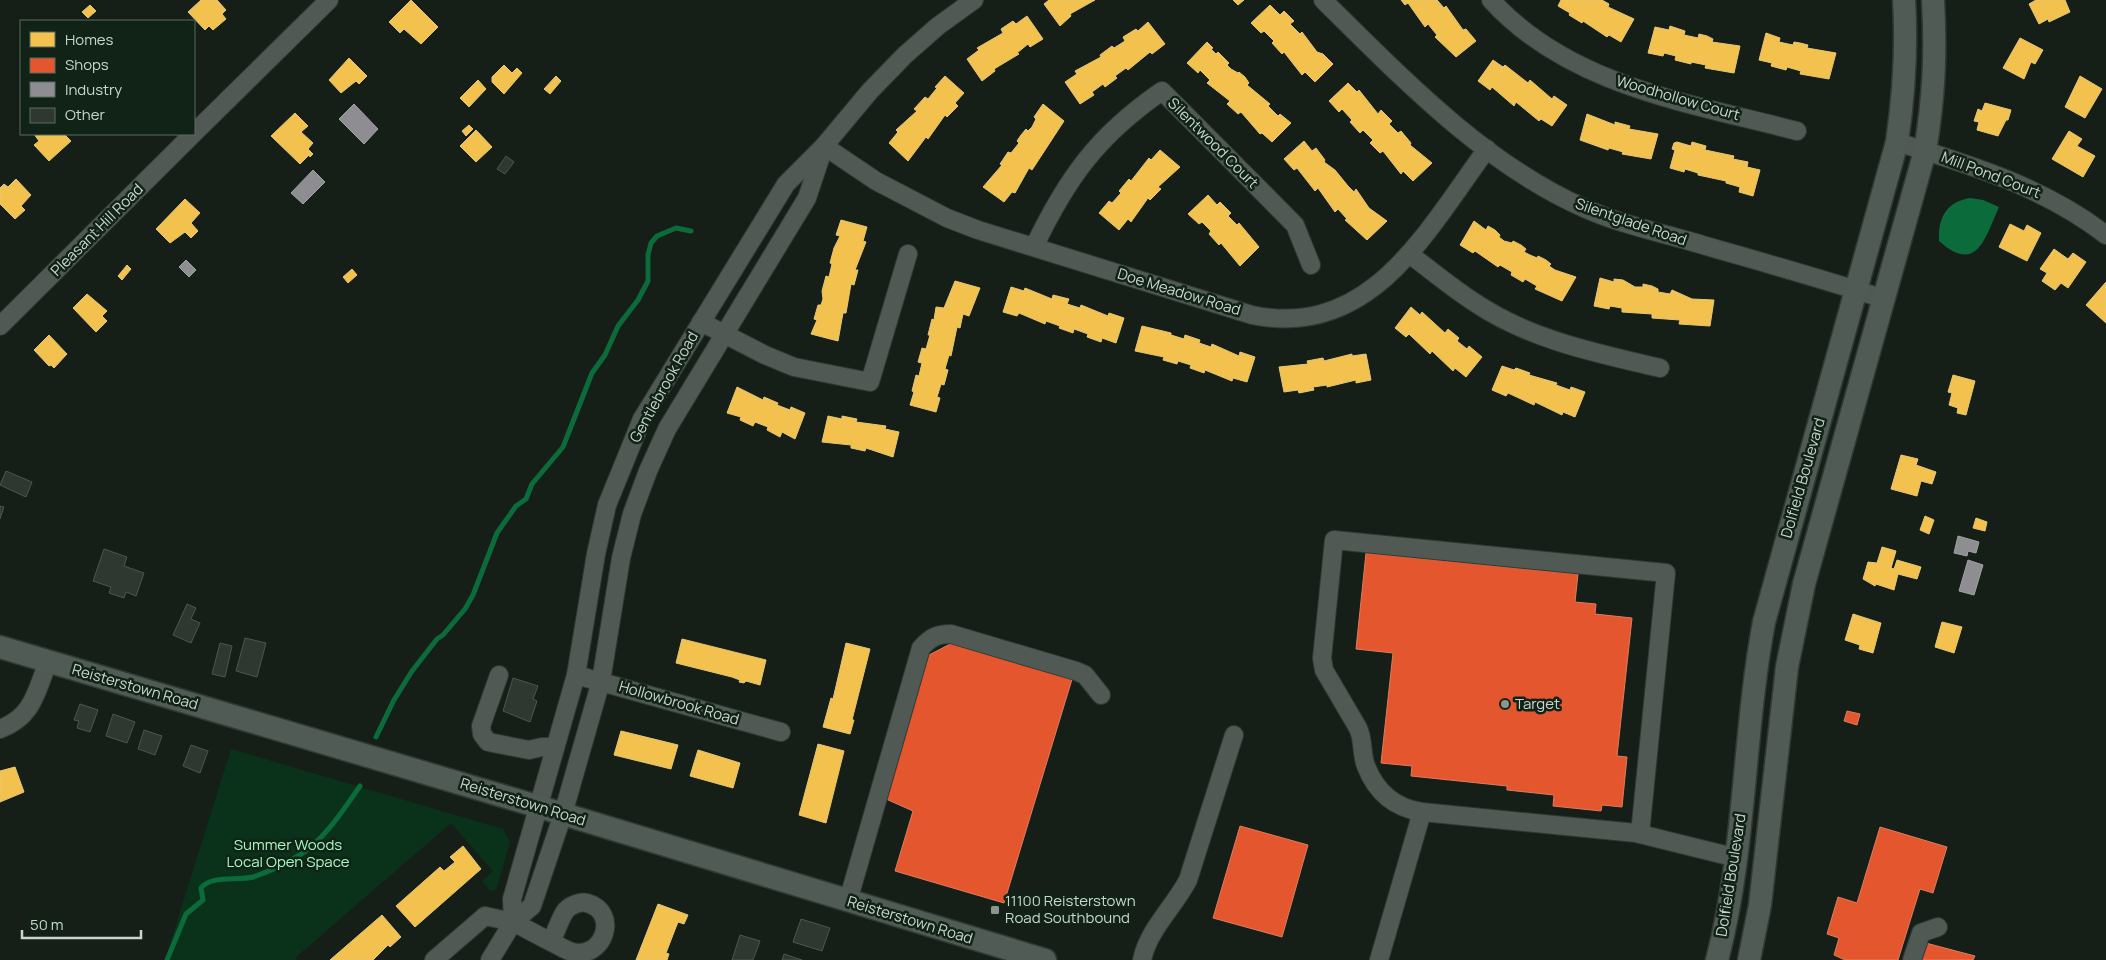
<svg xmlns="http://www.w3.org/2000/svg" width="2106" height="960" font-family="Manrope,sans-serif">
<rect width="100%" height="100%" fill="#151f18"/>
<polygon fill="#0a321b" points="231,749 503,829 510,842 496,890 490,891 482,881 493,871 451,823 295,958 297,960 165,960"/>
<path fill="#0c6b3a" d="M1970,198L1983,200L1999,207C1985,238 1977,275 1939,241C1938,218 1946,202 1970,198Z"/>
<g fill="#f2c14e" stroke="#e6c774">
<polygon points="201,0 217,0 226,10 222,14 226,19 213,30 209,26 205,30 188,12"/>
<polygon points="411,0 438,27 421,44 404,29 400,33 389,22"/>
<polygon points="1049,0 1095,0 1070,14 1071,16 1060,26 1044,4"/>
<polygon points="1233,0 1244,0 1238,5"/>
<polygon points="1401,0 1437,0 1444,8 1446,6 1463,30 1466,29 1476,41 1456,57 1435,37 1437,35 1428,24 1425,27 1408,3 1405,5"/>
<polygon points="1561,0 1602,0 1609,4 1608,7 1634,19 1621,42 1609,35 1607,37 1583,21 1582,23 1569,15 1570,13 1558,6"/>
<polygon points="2036,0 2065,0 2070,12 2049,22 2048,19 2039,24 2029,4"/>
<polygon points="90,5 96,11 88,18 82,12"/>
<polygon points="1270,5 1280,15 1284,11 1294,21 1290,24 1300,34 1302,32 1317,52 1323,54 1333,64 1315,82 1305,72 1302,75 1284,52 1282,54 1272,43 1274,41 1264,31 1261,33 1251,23"/>
<polygon points="1027,16 1043,39 1030,47 1028,44 1017,53 1019,54 994,69 995,71 982,81 967,59 979,50 977,48 1003,33 1001,29 1013,21 1016,24"/>
<polygon points="1148,22 1165,44 1152,54 1150,52 1128,70 1126,68 1115,76 1117,78 1105,87 1103,84 1092,92 1094,95 1080,104 1065,82 1077,74 1075,71 1101,57 1100,55 1112,46 1114,48 1125,41 1123,37 1136,29 1138,31"/>
<polygon points="1670,26 1685,31 1684,35 1698,38 1699,34 1707,36 1713,39 1712,42 1740,46 1734,73 1705,68 1706,65 1691,62 1691,64 1675,60 1676,56 1664,53 1663,56 1648,53 1655,27 1669,30"/>
<polygon points="1766,33 1780,38 1779,42 1793,45 1794,42 1800,43 1808,45 1807,48 1836,53 1829,79 1800,74 1801,71 1787,67 1786,70 1771,66 1772,63 1759,60"/>
<polygon points="2020,38 2043,50 2035,64 2031,62 2024,79 2003,68"/>
<polygon points="1207,42 1213,48 1211,49 1216,54 1218,52 1229,63 1227,65 1231,69 1238,73 1239,72 1245,77 1249,83 1247,85 1270,104 1268,106 1278,116 1280,114 1291,123 1272,142 1262,133 1260,134 1241,112 1238,114 1227,104 1230,101 1207,83 1210,80 1200,70 1198,73 1187,63"/>
<polygon points="349,58 367,76 359,84 356,81 341,93 329,80"/>
<polygon points="1493,60 1503,67 1505,65 1528,83 1530,80 1552,99 1554,96 1567,105 1552,126 1541,119 1539,121 1516,102 1514,106 1492,87 1490,90 1478,81"/>
<polygon points="504,65 512,73 517,68 522,73 504,94 492,82 492,77"/>
<polygon points="556,76 561,81 550,94 544,89"/>
<polygon points="945,76 964,93 955,103 958,106 947,117 945,115 928,139 926,137 908,161 889,143 898,132 896,130 917,111 914,109 925,97 928,99 937,88 935,87"/>
<polygon points="2080,76 2102,89 2085,118 2065,107"/>
<polygon points="478,80 486,89 469,107 460,98"/>
<polygon points="1348,83 1357,92 1359,90 1378,114 1381,110 1392,121 1389,124 1398,133 1401,131 1411,143 1410,145 1432,163 1413,181 1403,171 1401,174 1383,151 1380,153 1370,143 1373,140 1363,130 1360,133 1350,122 1352,120 1342,109 1339,112 1329,101"/>
<polygon points="1985,103 2011,110 2008,120 2006,120 1998,136 1977,130 1979,122 1974,121 1978,109 1982,111"/>
<polygon points="1043,104 1064,121 1032,170 1029,168 1015,193 1012,192 1004,202 983,187 1002,165 1000,164 1008,152 1011,153 1019,143 1017,141 1021,135 1026,129 1028,131 1032,127 1036,119 1034,117"/>
<polygon points="295,113 308,126 301,132 313,143 308,149 313,154 310,157 309,155 300,164 271,136"/>
<polygon points="1587,114 1615,125 1615,122 1630,126 1629,129 1658,134 1651,159 1622,154 1623,152 1609,148 1608,150 1580,140"/>
<polygon points="469,125 473,129 466,136 462,131"/>
<polygon points="476,130 492,147 476,162 460,146"/>
<polygon points="2069,131 2082,139 2077,146 2095,156 2083,177 2052,159"/>
<polygon points="64,134 71,141 49,161 34,145 39,141 34,134"/>
<polygon points="1304,141 1312,151 1316,148 1325,160 1324,162 1335,170 1348,186 1354,192 1356,189 1369,208 1387,221 1367,240 1345,220 1347,219 1338,209 1335,212 1318,188 1315,191 1297,168 1294,170 1284,159"/>
<polygon points="1677,142 1691,146 1692,142 1706,146 1705,150 1734,156 1733,159 1748,162 1747,167 1760,170 1753,196 1739,192 1740,187 1726,183 1726,181 1698,175 1698,173 1685,169 1684,172 1670,168 1675,150 1672,149 1674,143"/>
<polygon points="1160,150 1180,167 1158,187 1161,189 1150,200 1148,198 1131,222 1128,219 1119,230 1099,213 1109,201 1112,203 1121,193 1119,191 1129,179 1131,181 1149,158 1151,160"/>
<polygon points="16,179 31,195 21,206 25,210 15,219 0,204 0,188 4,184 8,187"/>
<polygon points="1208,195 1217,205 1220,202 1231,213 1228,216 1237,225 1239,223 1259,247 1240,266 1221,243 1219,245 1209,234 1211,231 1202,222 1199,224 1188,214"/>
<polygon points="185,199 200,213 191,223 198,231 191,238 185,232 170,243 156,229"/>
<polygon points="841,220 867,227 863,241 866,242 855,270 858,270 854,285 851,284 846,313 843,313 838,341 811,334 817,320 814,319 818,305 821,305 823,299 822,291 826,276 829,277 832,264 830,263 834,248 840,236 836,235"/>
<polygon points="1474,221 1486,230 1488,226 1495,230 1500,235 1499,237 1504,241 1512,243 1513,241 1521,245 1526,249 1524,252 1530,255 1537,258 1538,256 1546,260 1551,264 1549,266 1555,270 1576,277 1562,301 1535,289 1537,286 1525,279 1523,282 1511,275 1512,272 1500,265 1498,267 1475,251 1473,253 1460,245"/>
<polygon points="2010,224 2024,231 2027,225 2041,233 2027,261 1999,247"/>
<polygon points="2054,249 2068,259 2073,253 2086,262 2068,288 2061,283 2055,290 2042,281 2047,273 2040,269"/>
<polygon points="127,265 131,269 122,280 118,276"/>
<polygon points="352,269 357,275 348,283 343,277"/>
<polygon points="1600,278 1614,282 1614,279 1623,280 1635,287 1643,287 1643,284 1652,286 1658,289 1658,292 1670,294 1672,290 1692,299 1714,300 1710,326 1679,324 1680,320 1652,318 1652,314 1622,312 1622,308 1610,306 1609,309 1594,306"/>
<polygon points="955,281 980,288 969,316 963,314 960,328 957,327 951,356 949,355 945,369 948,370 944,385 941,384 937,397 940,398 936,412 910,405 914,392 912,391 916,375 919,376 922,363 918,362 922,348 926,349 930,335 928,335 932,319 934,320 936,307 944,308"/>
<polygon points="2106,282 2106,323 2086,305"/>
<polygon points="1011,287 1024,291 1025,288 1052,299 1053,295 1069,299 1067,304 1080,308 1081,305 1108,316 1109,313 1124,318 1116,343 1102,338 1101,342 1087,337 1088,334 1074,329 1073,333 1059,328 1060,326 1046,321 1045,324 1019,313 1017,316 1003,312"/>
<polygon points="87,294 107,311 102,316 107,321 96,332 73,308"/>
<polygon points="1411,307 1420,315 1422,312 1445,333 1448,329 1459,338 1457,341 1467,349 1469,346 1482,357 1466,377 1455,368 1453,371 1432,351 1430,354 1409,334 1406,337 1395,328"/>
<polygon points="1142,326 1171,333 1171,335 1184,339 1185,335 1200,340 1199,343 1211,347 1212,344 1239,356 1240,352 1255,357 1247,382 1233,378 1232,381 1205,370 1204,373 1190,368 1191,365 1178,361 1177,364 1163,360 1164,357 1135,351"/>
<polygon points="49,335 67,354 54,368 51,365 49,366 34,350"/>
<polygon points="1352,354 1352,356 1366,354 1371,380 1356,383 1356,380 1327,387 1327,385 1313,387 1314,390 1299,393 1298,390 1284,392 1279,367 1308,364 1307,361 1323,358 1324,361"/>
<polygon points="1502,366 1514,370 1516,368 1530,373 1529,375 1557,383 1556,385 1570,390 1571,387 1585,392 1575,417 1563,412 1562,415 1535,402 1534,405 1508,393 1506,396 1492,390"/>
<polygon points="1953,375 1975,381 1966,415 1957,413 1958,408 1949,405 1952,393 1948,392"/>
<polygon points="737,387 763,400 764,397 778,403 777,405 790,410 791,407 805,413 795,439 782,432 780,437 767,430 768,427 755,422 753,426 740,420 741,417 727,413"/>
<polygon points="828,416 842,419 842,416 857,419 856,422 886,426 885,429 899,432 893,457 866,448 865,451 851,448 851,445 822,442"/>
<polygon points="1901,455 1918,459 1916,465 1936,472 1932,484 1921,481 1917,496 1891,489"/>
<polygon points="1925,516 1934,520 1929,534 1920,530"/>
<polygon points="1976,518 1987,522 1985,531 1973,528"/>
<polygon points="1882,547 1896,551 1891,568 1894,569 1897,560 1921,567 1917,579 1898,574 1894,590 1876,584 1875,586 1863,579 1868,562 1877,563"/>
<polygon points="1853,614 1881,623 1873,653 1859,649 1860,645 1845,640"/>
<polygon points="1942,622 1962,627 1954,653 1935,647"/>
<polygon points="682,639 766,660 760,685 746,681 744,683 739,682 740,680 732,677 676,663"/>
<polygon points="846,643 870,649 852,720 854,720 850,734 823,727 831,698 833,699"/>
<polygon points="621,731 678,745 671,769 614,755"/>
<polygon points="818,744 844,751 826,823 799,815"/>
<polygon points="698,750 740,763 733,788 690,776"/>
<polygon points="15,767 24,792 0,802 0,771"/>
<polygon points="463,846 481,869 415,927 396,906 440,867 444,871 455,862 450,857"/>
<polygon points="658,904 688,915 684,924 678,922 676,927 666,953 669,954 667,960 636,960"/>
<polygon points="382,915 401,937 390,947 388,945 373,960 330,960"/>
</g>
<g fill="#e4572e" stroke="#dc7d5e">
<polygon points="1366,553 1578,574 1575,602 1596,604 1595,614 1632,618 1617,756 1627,757 1622,807 1602,805 1601,811 1553,806 1554,795 1507,790 1507,786 1411,776 1412,766 1381,763 1393,653 1356,649"/>
<polygon points="956,641 1073,676 1004,903 895,871 913,811 886,799 929,655"/>
<polygon points="1847,711 1860,714 1857,725 1844,721"/>
<polygon points="1240,826 1308,845 1282,937 1213,918"/>
<polygon points="1880,827 1947,847 1933,893 1920,889 1898,960 1845,960 1834,955 1839,938 1827,934 1838,897 1857,903"/>
<polygon points="1922,942 1975,956 1973,960 1916,960"/>
</g>
<g fill="#8d8d92" stroke="#9fa3a4">
<polygon points="354,104 378,129 364,144 339,119"/>
<polygon points="313,170 325,182 303,204 291,193"/>
<polygon points="186,260 196,270 189,277 179,267"/>
<polygon points="1958,536 1979,542 1976,553 1968,551 1967,556 1954,553"/>
<polygon points="1968,560 1983,565 1974,595 1959,591"/>
</g>
<g fill="none" stroke-linecap="round" stroke-linejoin="round">
<g stroke="#0c6b3a" stroke-width="5">
<polyline points="376,737 394,700 412,671 437,639 443,635 465,609 473,595 497,533 516,506 526,499 532,484 563,447 592,373 605,355 618,326 638,300 648,281 648,255 651,243 657,236 676,228 691,231"/>
<path d="M167,960L186,914L203,900L201,888C211,875 237,881 253,877C268,872 285,864 298,856C323,842 344,809 360,786"/>
</g>
</g>
<g fill="#2f3731" stroke="#4d5550">
<polygon points="506,156 514,162 505,174 497,169"/>
<polygon points="6,471 32,482 26,497 0,485"/>
<polygon points="0,506 4,507 0,519"/>
<polygon points="104,549 127,557 124,566 144,573 136,596 126,592 124,598 109,593 111,587 93,581"/>
<polygon points="187,604 196,608 191,619 200,623 191,643 173,635"/>
<polygon points="245,638 266,643 257,677 236,671"/>
<polygon points="220,643 232,646 225,677 212,674"/>
<polygon points="513,678 538,686 533,699 537,701 530,722 503,711"/>
<polygon points="80,704 98,710 90,732 77,728 79,721 74,720"/>
<polygon points="113,714 135,722 127,743 106,736"/>
<polygon points="144,730 162,736 155,755 138,749"/>
<polygon points="191,745 208,751 200,773 183,766"/>
<polygon points="801,919 830,928 822,951 793,942"/>
<polygon points="740,935 760,941 753,960 732,960"/>
<polygon points="784,954 802,960 782,960"/>
</g>
<g fill="none" stroke-linecap="round" stroke-linejoin="round">
<defs>
<g id="minor">
<path d="M1323,0C1400,76 1484,164 1584,208C1617,223 1654,231 1689,241C1754,260 1820,278 1884,299"/>
<path d="M1491,0C1569,86 1690,103 1797,131"/>
<polyline points="194,133 329,0"/>
<path d="M1897,142C1971,165 2044,187 2106,235"/>
<path d="M824,146L876,181L947,218L978,230L1252,315C1371,340 1427,230 1487,149"/>
<path d="M1034,247C1067,178 1098,135 1162,91L1295,225L1311,265"/>
<path d="M1409,254C1431,270 1451,287 1474,302C1530,340 1596,353 1660,368"/>
<polyline points="701,322 765,355 794,367 870,382 908,254"/>
<polyline points="0,326 193,134"/>
<polyline points="499,675 481,726 482,734 488,742 529,750 542,747 554,747"/>
<polyline points="576,675 781,732"/>
<path d="M0,729C33,717 36,692 48,662"/>
<path d="M1422,812C1395,808 1376,792 1366,766C1361,754 1364,740 1358,728L1324,670L1322,658L1334,540L1666,573L1640,834"/>
<path d="M848,901L921,648C931,637 937,634 951,634L1076,671L1085,675L1101,695"/>
<polyline points="513,922 512,899 576,675 596,554 607,505 642,419 786,184 824,146 870,91 905,55 938,26 974,0"/>
<path d="M434,960L485,916L513,922L551,942C556,932 560,918 566,910C571,905 581,901 587,903C620,912 604,960 572,952C565,950 558,945 551,942"/>
<polyline points="490,960 513,922 532,906 563,814 601,681 621,558 632,514 648,471 667,429 807,198 823,150"/>
<path d="M1142,960C1148,930 1174,907 1188,880L1234,735"/>
<polyline points="1379,960 1422,812 1636,833 1737,858"/>
<polyline points="1912,960 1921,933 1938,927"/>
</g>
<g id="major">
<polyline points="0,647 540,807 1045,960"/>
<path d="M1717,960C1746,850 1743,734 1764,622L1897,142C1904,94 1907,48 1904,0"/>
<path d="M1749,960L1760,905L1787,667L1804,584L1925,151C1934,96 1936,55 1933,0"/>
</g>
</defs>
<use href="#minor" stroke="#323934" stroke-width="20"/>
<use href="#major" stroke="#323934" stroke-width="25"/>
<use href="#minor" stroke="#515954" stroke-width="18"/>
<use href="#major" stroke="#4f5b54" stroke-width="22"/>
</g>
<g fill="#8b968e" stroke="#112317" stroke-width="2">
<circle cx="1505" cy="704" r="5"/>
<rect x="990" y="905" width="10" height="10" rx="2.5"/>
</g>
<g text-anchor="middle" stroke-width="5" stroke-linejoin="round" paint-order="stroke">
<g font-size="15" fill="#cad6cd" stroke="#112317">
<text transform="translate(1678 98) rotate(16)" y="5">Woodhollow Court</text>
<text transform="translate(1213 143) rotate(45)" y="5">Silentwood Court</text>
<text transform="translate(1991 175) rotate(21)" y="5">Mill Pond Court</text>
<text transform="translate(1631 222) rotate(19)" y="5">Silentglade Road</text>
<text transform="translate(97 230) rotate(-45)" y="5">Pleasant Hill Road</text>
<text transform="translate(1179 292) rotate(17)" y="5">Doe Meadow Road</text>
<text transform="translate(664 387) rotate(-61)" y="5">Gentlebrook Road</text>
<text transform="translate(1803 478) rotate(-74)" y="5">Dolfield Boulevard</text>
<text transform="translate(135 687) rotate(16)" y="5">Reisterstown Road</text>
<text transform="translate(679 703) rotate(16)" y="5">Hollowbrook Road</text>
<text transform="translate(523 802) rotate(17)" y="5">Reisterstown Road</text>
<text transform="translate(1731 875) rotate(-81)" y="5">Dolfield Boulevard</text>
<text transform="translate(910 920) rotate(17)" y="5">Reisterstown Road</text>
</g>
<g font-size="15" fill="#cad6cd" stroke="#112317" text-anchor="start">
<text x="1515" y="709">Target</text>
<text x="1005" y="906">11100 Reisterstown<tspan x="1005" dy="17">Road Southbound</tspan></text>
</g>
<g font-size="15" fill="#a2fabe" stroke="#112317">
<text x="288" y="850">Summer Woods<tspan x="288" dy="17">Local Open Space</tspan></text>
</g>
</g>
<rect x="20" y="20" width="175" height="115" fill="#112317" stroke="#5b6b60"/>
<rect x="30" y="32" width="25" height="15" fill="#f2c14e" stroke="#5b6b60"/>
<text x="65" y="45" font-size="15" fill="#cad6cd">Homes</text>
<rect x="30" y="58" width="25" height="15" fill="#e4572e" stroke="#5b6b60"/>
<text x="65" y="70" font-size="15" fill="#cad6cd">Shops</text>
<rect x="30" y="82" width="25" height="15" fill="#8d8d92" stroke="#5b6b60"/>
<text x="65" y="95" font-size="15" fill="#cad6cd">Industry</text>
<rect x="30" y="108" width="25" height="15" fill="#2f3731" stroke="#5b6b60"/>
<text x="65" y="120" font-size="15" fill="#cad6cd">Other</text>
<path d="M22 930v8h119v-8" fill="none" stroke="#cad6cd" stroke-width="2.5"/>
<text x="30" y="930" font-size="15" fill="#cad6cd" stroke="#112317" stroke-width="4" paint-order="stroke">50 m</text>
</svg>
